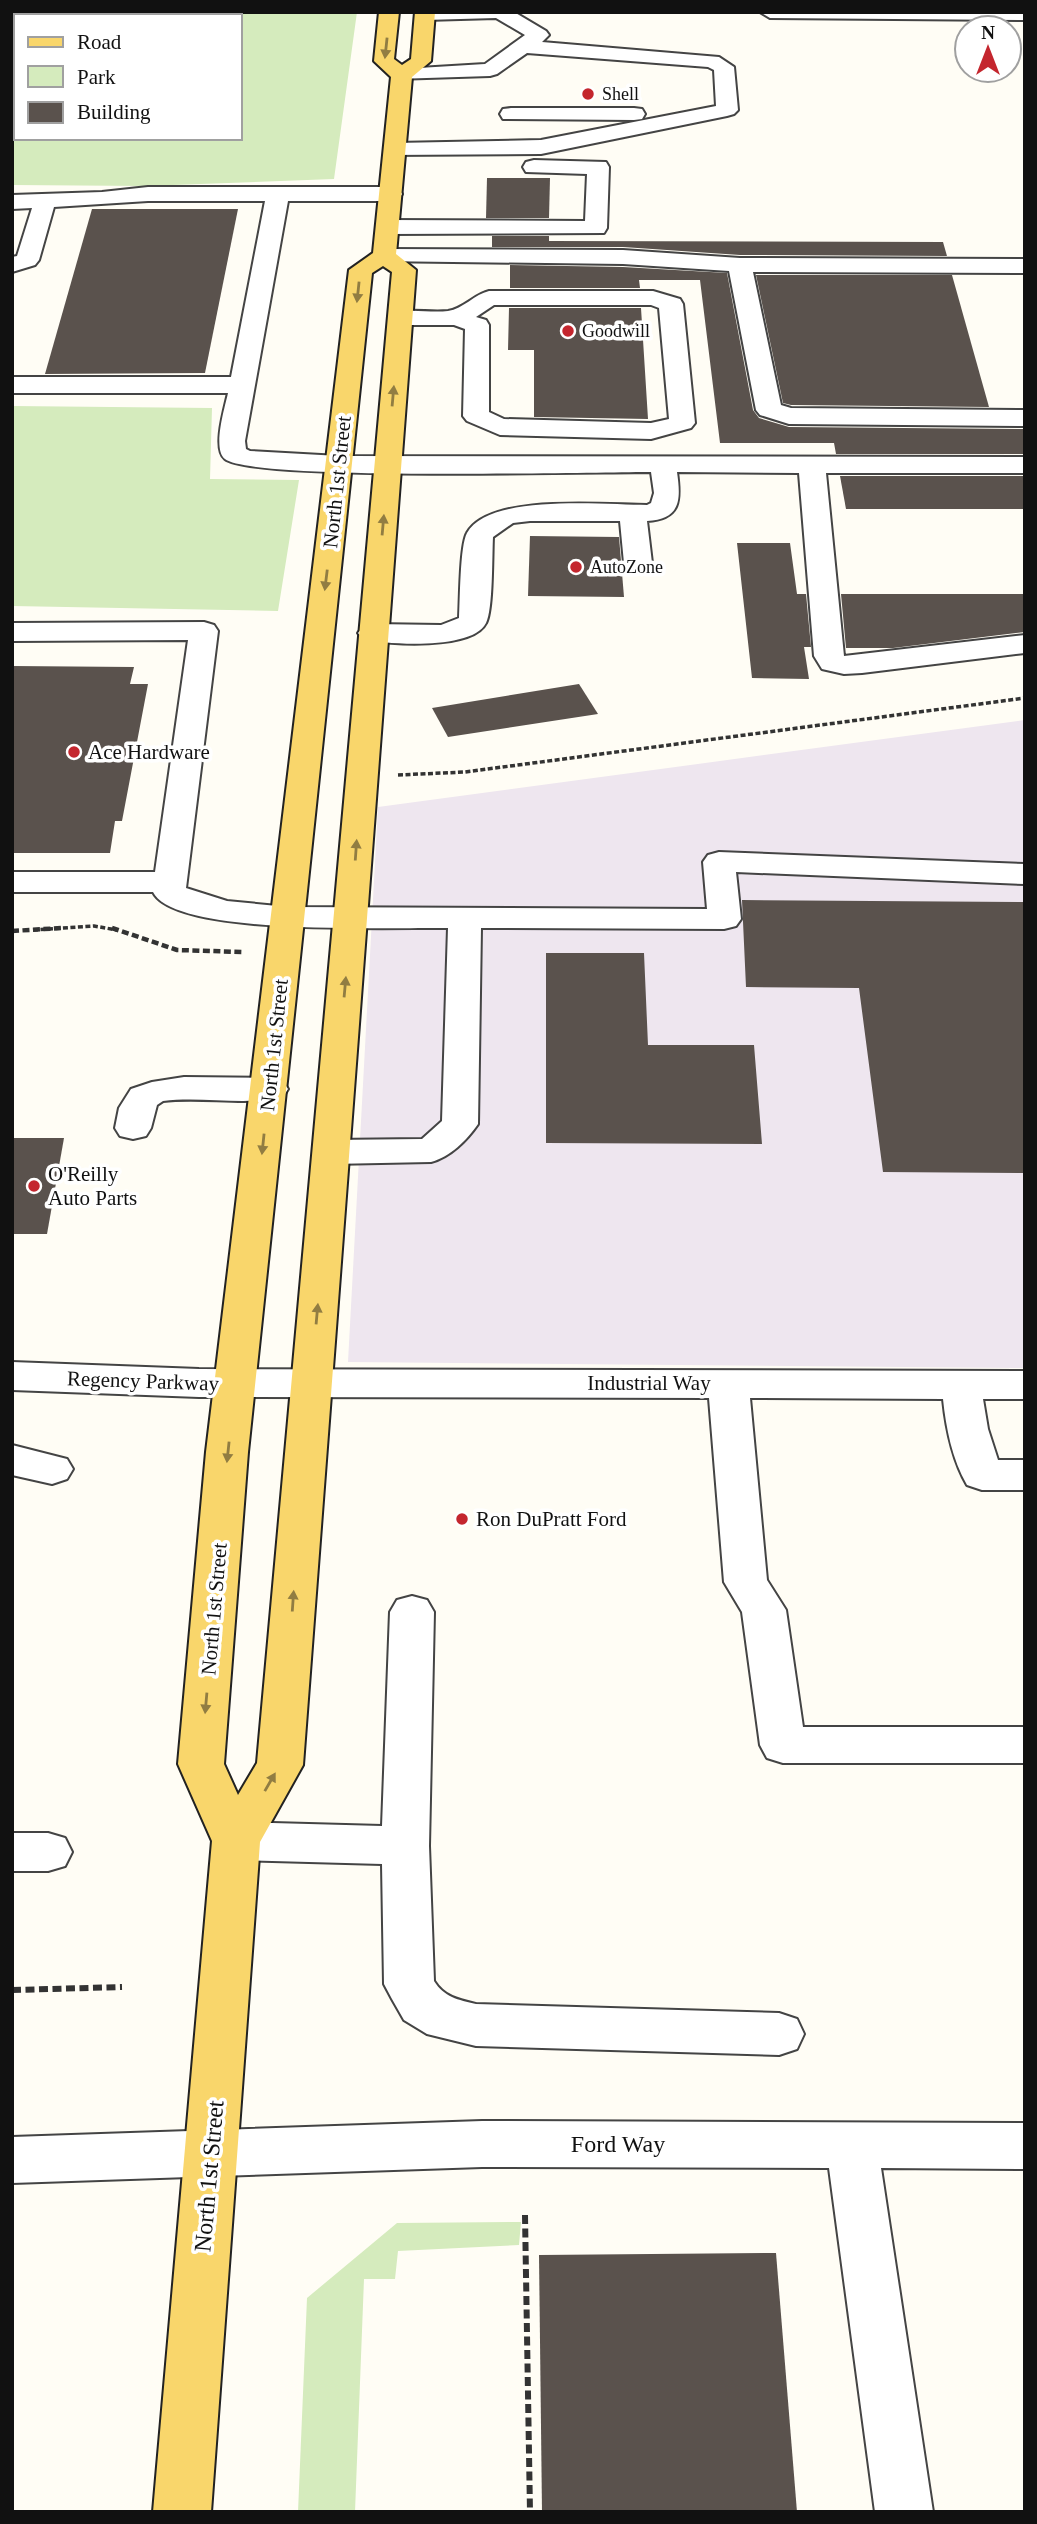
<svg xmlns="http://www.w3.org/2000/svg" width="1037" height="2524" font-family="Georgia,serif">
<rect width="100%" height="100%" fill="#fffdf5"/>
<polygon fill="#eee6ef" points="1025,720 1025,1368 348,1362 378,807"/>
<g fill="#d5ebbd" fill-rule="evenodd">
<path d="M12,12H357L334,179L145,186L12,185ZM16,16H240V138H16Z"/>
<polygon points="12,406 212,408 210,479 299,480 278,611 12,606"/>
<polygon points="521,2222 519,2245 398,2251 395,2279 364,2279 355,2512 298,2512 307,2298 397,2223"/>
</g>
<g fill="#5a524d">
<polygon points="487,178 550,178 549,218 486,218"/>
<polygon points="92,209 238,209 205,373 45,374"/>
<polygon points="492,236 549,236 549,241 943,242 947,256 740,255 623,247 492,247"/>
<polygon points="510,265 623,267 727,273 753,410 759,418 789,427 1025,429 1025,454 836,454 834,443 720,443 700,280 639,280 640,288 510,288"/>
<polygon points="756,275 952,275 989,407 791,405 783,403"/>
<polygon points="509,308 641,308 648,419 534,417 534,350 508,350"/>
<polygon points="840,476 1025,476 1025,509 846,509"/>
<polygon points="530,536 619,537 624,597 528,596"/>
<polygon points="737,543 790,543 797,594 806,594 811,647 804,647 809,679 752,678"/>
<polygon points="841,594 1025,594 1025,632 893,648 846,648"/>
<polygon points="12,666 134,667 130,684 148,684 122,821 115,821 110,853 12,853"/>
<polygon points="579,684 598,714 448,737 432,708"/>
<polygon points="742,900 1025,902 1025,1173 883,1172 859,988 746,987"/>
<polygon points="546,953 644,953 648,1045 754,1045 762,1144 546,1143"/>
<polygon points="12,1138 64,1138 47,1234 12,1234"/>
<polygon points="776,2253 797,2512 542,2512 539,2255"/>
</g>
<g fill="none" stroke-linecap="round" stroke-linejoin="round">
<defs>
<g id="minor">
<polygon points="416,12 514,12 546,31 549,35 542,42 719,57 734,67 738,110 734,114 727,116 541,154 387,155 384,150 387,145 395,143 541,140 716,106 714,70 708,67 527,53 497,74 490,76 395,79 392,75 395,71 402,69 485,64 525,35 496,18 425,20 418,18"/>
<polygon points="760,12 1025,12 1025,20 770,18"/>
<polygon points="511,108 634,108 642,109 645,114 642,119 634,120 503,119 500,114 503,109"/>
<polygon points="534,160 606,162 609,167 607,228 604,233 387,234 379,232 376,227 379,222 387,220 585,221 587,174 526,172 523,167 526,162"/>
<path d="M148,187H391L399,189L402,194L399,199L391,201H288L245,441L246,449L250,451L339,456L1025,457V473H826L844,656L1025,635V653L862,673L844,674L822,669L814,656L799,473L677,472C681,500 681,519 647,521L652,563L648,569L638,571L628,569L624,563L620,521H530L513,523L493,537C492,555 493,610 486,623C473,650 388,645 363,639L358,633L363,627L373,624L441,625L459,618C460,601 460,545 467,533C489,493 606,505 647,505L651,503L654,493L651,472C593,472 252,481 225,459C212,449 225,407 228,393H12V377H231L265,201H148L54,207L39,260L35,265L12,272V257L17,256L32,208L12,209V195L102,192Z"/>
<polygon points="384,249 623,250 740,258 1025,259 1025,273 753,272 781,405 791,408 1025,410 1025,426 789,424 760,415 756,410 729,271 623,264 376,261 372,256 376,251"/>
<path d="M489,291H653L680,299L683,304L695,423L691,428L651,439L500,435L467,421L463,416L465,329L454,325H400L391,323L388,318L391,313C410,308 429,313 448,311C463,309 475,294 489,291ZM494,305H651L659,308L669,419L651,423L504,419L489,412V325L486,320L476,317Z"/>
<path d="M204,622L214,625L218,631L186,888L227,901L288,907L707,909L703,862L708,855L719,852L1025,864V884L736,872L741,919L736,926L724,929L481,928L478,1124C467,1140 450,1157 431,1162L331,1164L318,1160L313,1152L318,1144L331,1140L422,1139L442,1121L448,928C398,927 174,937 153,892H12V872H155L188,640L12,641V623Z"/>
<path d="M184,1077L270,1078L283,1081L288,1089L283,1097C245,1106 202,1096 163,1101L157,1105L151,1128L146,1136L133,1139L120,1136L115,1128L119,1108L131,1089L152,1082Z"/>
<path d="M12,1362L199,1369L1025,1371V1399H983L988,1429L998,1460H1025V1490H982L967,1485C952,1459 946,1428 943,1399L750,1398L767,1580L786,1610L803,1727H1025V1763H783L767,1758L760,1745L742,1612L724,1582L709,1398L199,1397L12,1390Z"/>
<polygon points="12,1445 67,1459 73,1469 67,1479 52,1484 12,1475"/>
<path d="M412,1596L427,1600L434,1612L429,1846L434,1981C444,1997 458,2000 476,2004L779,2013L797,2019L804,2034L797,2049L779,2055L476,2046L427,2034L404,2020L392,1999L384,1984L382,1864L236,1860L219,1854L212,1841L219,1828L236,1822L382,1826L390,1612L397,1600Z"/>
<polygon points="12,1833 48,1833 65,1838 72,1852 65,1866 48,1871 12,1871"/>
<polygon points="482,2121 1025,2123 1025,2169 881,2168 933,2512 875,2512 829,2168 482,2167 12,2183 12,2137"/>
</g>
<path id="major" d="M379,12H399L394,59L402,65L411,59L415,12H435L431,61L412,77L396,254L416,270L303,1765L260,1842L211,2512H153L212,1841L178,1764L206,1452L349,270L373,253L391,77L374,61ZM383,266L392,272L257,1763L238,1795L224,1764L248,1452L372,273Z"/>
</defs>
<use href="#minor" stroke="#444" stroke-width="4"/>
<use href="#major" stroke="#222" stroke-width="4"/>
<g stroke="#333" stroke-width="3.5" stroke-dasharray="5 2.5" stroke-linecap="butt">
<polyline points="398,775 465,772 1025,698"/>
<polyline points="33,930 94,926 117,930"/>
</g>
<g stroke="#333" stroke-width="4.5" stroke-dasharray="7 3.5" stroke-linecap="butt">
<polyline points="112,928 177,950 242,952"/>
<polyline points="12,931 62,928"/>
</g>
<g stroke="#333" stroke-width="6" stroke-dasharray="9 4.5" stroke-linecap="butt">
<polyline points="12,1990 122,1987"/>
<polyline points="525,2215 530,2512"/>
</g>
<use href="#minor" fill="#fff" fill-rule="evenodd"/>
<use href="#major" fill="#f9d66b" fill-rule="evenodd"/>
</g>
<defs><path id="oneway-solid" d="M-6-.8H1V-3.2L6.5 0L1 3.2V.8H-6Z" transform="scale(1.75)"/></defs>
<g fill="#917d42">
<use href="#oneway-solid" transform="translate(386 48) rotate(96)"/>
<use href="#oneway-solid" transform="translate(358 292) rotate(96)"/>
<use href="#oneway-solid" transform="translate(393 396) rotate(-85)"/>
<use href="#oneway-solid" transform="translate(383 525) rotate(-85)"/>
<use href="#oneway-solid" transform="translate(326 580) rotate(97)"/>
<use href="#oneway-solid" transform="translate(356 850) rotate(-86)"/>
<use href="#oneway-solid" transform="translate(345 987) rotate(-85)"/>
<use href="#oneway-solid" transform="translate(263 1144) rotate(96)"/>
<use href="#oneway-solid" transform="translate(317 1314) rotate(-85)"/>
<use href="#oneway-solid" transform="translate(228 1452) rotate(96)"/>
<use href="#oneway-solid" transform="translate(293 1601) rotate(-86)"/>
<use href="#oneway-solid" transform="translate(206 1703) rotate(95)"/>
<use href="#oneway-solid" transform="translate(270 1782) rotate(-60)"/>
</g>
<g fill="#c4262e" stroke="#fff" stroke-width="2.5">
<circle cx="588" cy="94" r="7"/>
<circle cx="568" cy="331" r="7"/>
<circle cx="576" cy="567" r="7"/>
<circle cx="74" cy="752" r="7"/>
<circle cx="34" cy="1186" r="7"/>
<circle cx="462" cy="1519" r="7"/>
</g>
<g text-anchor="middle" stroke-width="7" stroke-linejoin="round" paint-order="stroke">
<g font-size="18" fill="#111" stroke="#fff" text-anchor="start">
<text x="602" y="100">Shell</text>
<text x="582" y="337">Goodwill</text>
<text x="590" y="573">AutoZone</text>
</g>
<g font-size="21" fill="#111" stroke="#fff">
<text transform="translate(337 482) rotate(-84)" y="7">North 1st Street</text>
<text transform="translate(274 1045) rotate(-84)" y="7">North 1st Street</text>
<text transform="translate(143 1381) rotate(2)" y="7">Regency Parkway</text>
<text x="649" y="1390">Industrial Way</text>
<text transform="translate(214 1609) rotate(-85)" y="7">North 1st Street</text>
</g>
<g font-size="21" fill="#111" stroke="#fff" text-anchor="start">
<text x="88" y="759">Ace Hardware</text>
<text x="48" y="1181">O'Reilly<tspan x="48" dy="24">Auto Parts</tspan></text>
<text x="476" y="1526">Ron DuPratt Ford</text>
</g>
<g font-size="24" fill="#111" stroke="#fff">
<text x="618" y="2152">Ford Way</text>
<text transform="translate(209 2176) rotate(-85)" y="8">North 1st Street</text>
</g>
</g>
<rect width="1037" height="2524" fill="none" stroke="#111111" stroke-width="28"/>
<rect x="14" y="14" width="228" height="126" fill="#ffffff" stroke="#a0a0a0" stroke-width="2"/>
<rect x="28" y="37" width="35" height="10" fill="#f9d66b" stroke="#a0a0a0" stroke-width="2"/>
<text x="77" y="49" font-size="21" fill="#111111">Road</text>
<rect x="28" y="66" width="35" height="21" fill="#d5ebbd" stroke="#a0a0a0" stroke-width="2"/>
<text x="77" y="84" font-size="21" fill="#111111">Park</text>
<rect x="28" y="102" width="35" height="21" fill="#5a524d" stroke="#a0a0a0" stroke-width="2"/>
<text x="77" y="119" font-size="21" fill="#111111">Building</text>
<g transform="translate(988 49)"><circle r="33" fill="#ffffff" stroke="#a0a0a0" stroke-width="2"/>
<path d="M0-5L12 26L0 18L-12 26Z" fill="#c4262e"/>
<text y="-10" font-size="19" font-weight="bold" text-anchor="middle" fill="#111111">N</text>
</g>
</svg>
